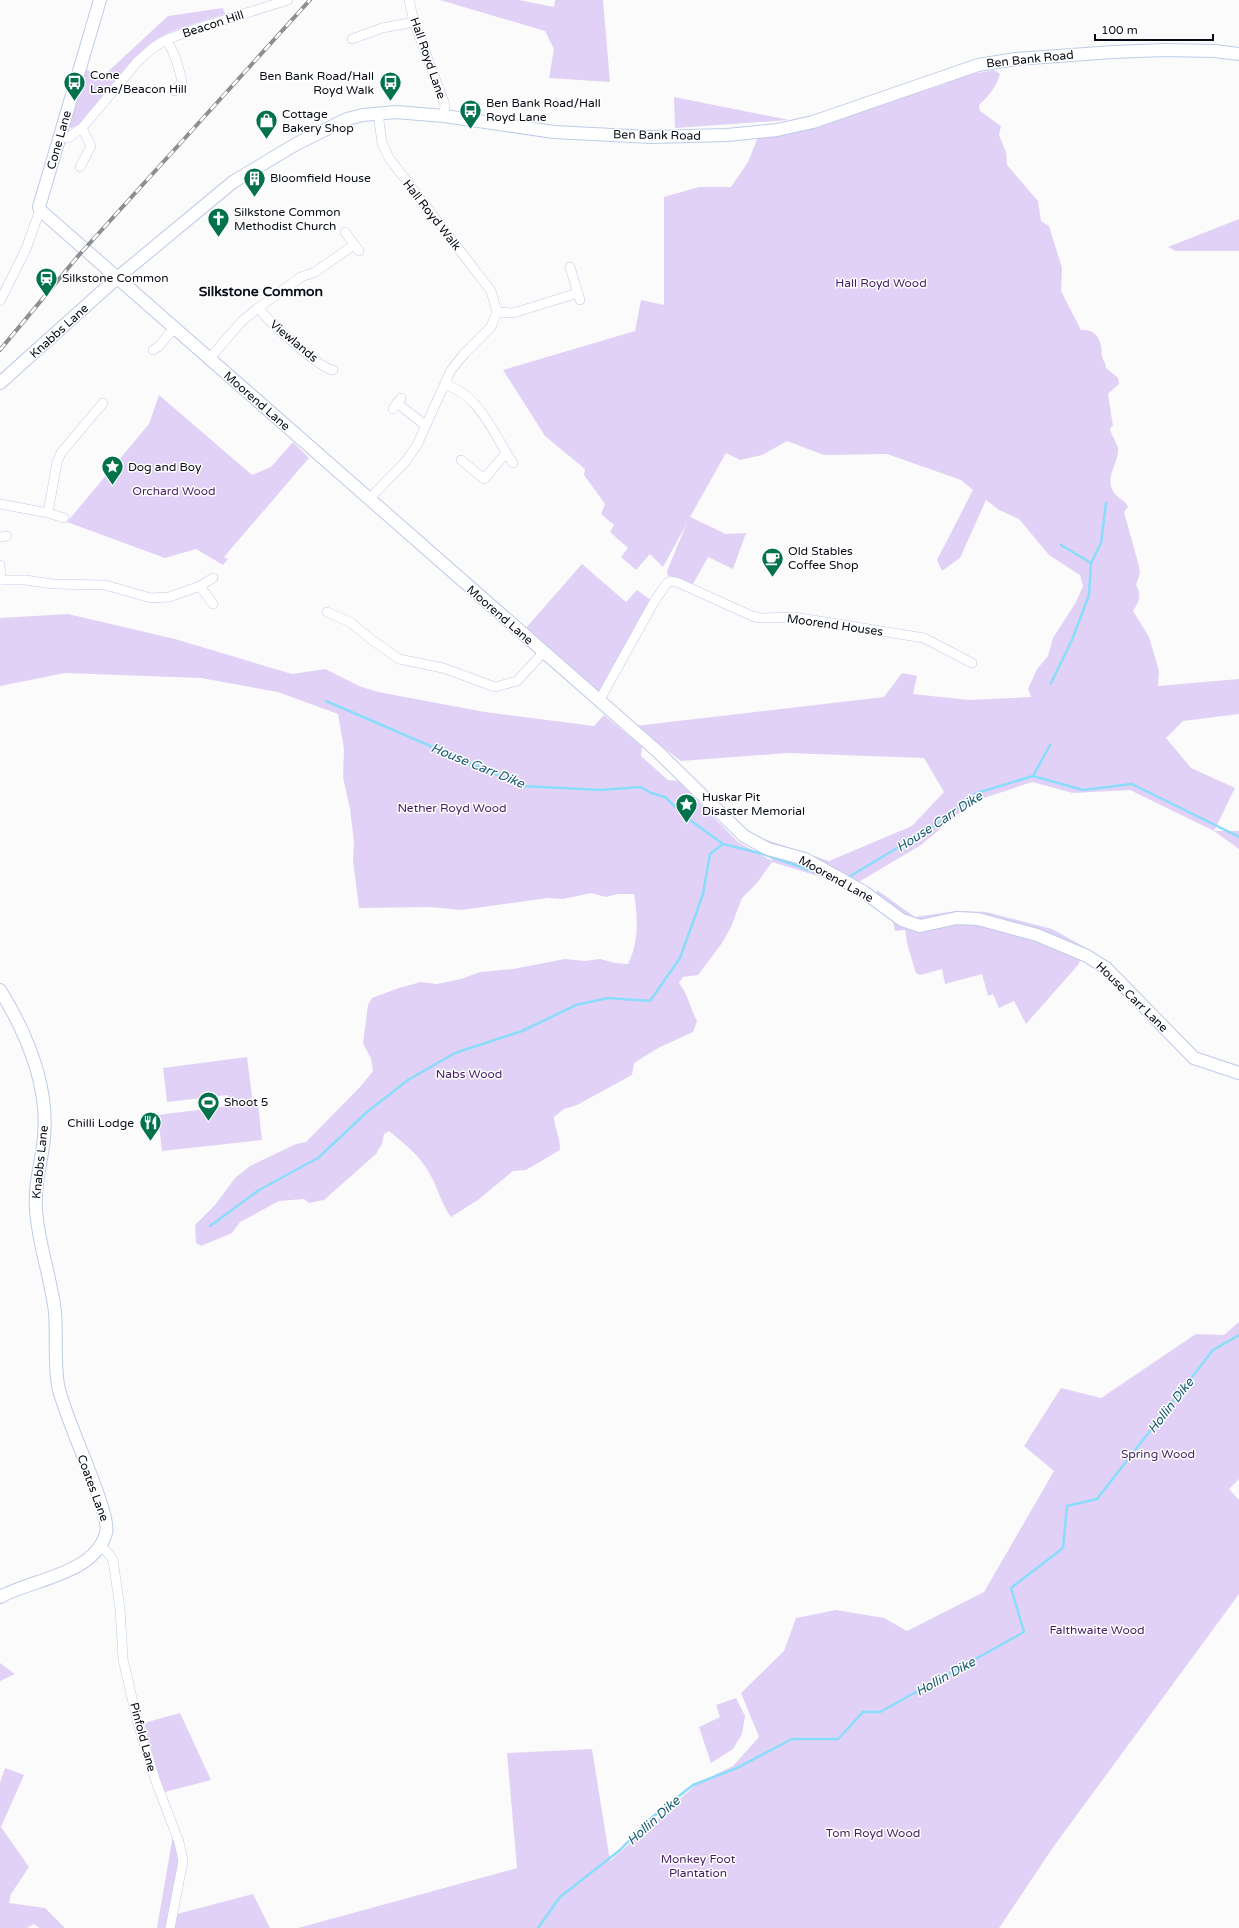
<svg xmlns="http://www.w3.org/2000/svg" width="1239" height="1928" font-family="'Varela Round',sans-serif">
<rect width="100%" height="100%" fill="#fbfbfb"/>
<g fill="#e2d1f6">
<polygon points="440,0 519,0 554,7 555,0 603,0 610,82 549,78 554,49 545,31"/>
<path d="M223,8L225,14C205,21 183,26 164,35C134,50 103,97 81,123L72,128L69,127L85,68L100,79L168,16Z"/>
<path d="M994,70L1000,74C996,87 989,96 979,105L980,111L1001,126L999,135L1006,152L1007,165L1038,201L1041,221L1049,226L1062,268L1061,291L1081,330C1092,329 1099,335 1101,346C1102,349 1101,353 1102,356C1103,361 1106,363 1106,368L1118,378L1119,384L1108,394L1113,426L1110,428C1111,435 1117,442 1118,449C1119,462 1106,475 1112,489C1115,498 1125,499 1128,507L1124,512L1139,566L1140,573L1136,585C1142,595 1139,602 1133,611L1149,637L1159,671L1158,686L1239,679V714L1183,721L1166,738L1191,768L1235,788L1214,831H1239V849L1214,831L1130,790L1073,793L1032,782L972,802L921,845L857,883L828,879L772,862L757,883L742,898L731,927L722,943L698,975L683,977L679,983C688,994 690,1008 697,1021L693,1032L658,1048L634,1063L632,1075L577,1105L564,1109L554,1117C555,1130 560,1136 560,1150L526,1170L513,1171L478,1200L451,1217C442,1205 439,1192 432,1178C421,1156 407,1146 389,1131L384,1134L382,1144L376,1154L324,1200L309,1203L304,1199L279,1201L240,1222L232,1233L201,1246L196,1243L195,1225L215,1205L235,1178L250,1166L296,1144L306,1142L360,1087L373,1071L371,1059L363,1043L368,1005L372,998L399,988L421,982L437,984L461,979L480,972L513,969L565,959L585,961L600,959L615,963L628,964C639,942 638,918 634,894H618L606,897L591,893L563,899L548,898L461,910L430,907L359,908L353,861L354,842L350,809L343,777L344,749L338,714L278,692L201,678L65,673L0,686V618L68,614L175,639L292,674L325,669L359,686L378,692L485,712L594,726L604,715L642,747L641,756L668,780L678,781L738,842L772,861L764,839L829,861L912,826L944,792L924,758L787,753L681,761L635,726L884,697L902,673L917,676L913,694L969,700L1031,697L1028,689L1037,669L1048,656L1053,638L1076,602L1083,586L1080,575L1049,555L1019,519L999,510L986,500L960,558L942,571L937,560L973,490L961,480L887,454L824,455L787,441L762,455L740,460L726,453L690,517L726,534L746,533L733,569L708,557L692,586L668,576L667,571L687,523L663,567L650,554L636,570L621,557L628,548L610,532L614,525L601,514L605,504L584,475L585,469L545,436L503,370L635,331L641,300L664,305V197L699,187H731L748,162L758,137L911,95L945,84L950,78Z"/>
<polygon points="674,97 789,120 675,128"/>
<polygon points="1239,219 1239,251 1176,251 1168,247"/>
<polygon points="159,395 252,475 271,467 293,442 309,458 224,557 228,559 223,565 196,549 165,558 67,522 149,424"/>
<polygon points="582,564 626,602 637,590 652,601 599,693 525,629"/>
<polygon points="877,890 915,917 956,911 986,912 1052,929 1086,948 1078,965 1026,1024 1014,1001 999,1008 993,994 988,996 982,974 945,984 942,969 920,975 916,973 908,947 905,930 895,931 893,922 876,908"/>
<polygon points="247,1057 253,1104 258,1103 262,1140 162,1151 158,1115 229,1106 228,1095 167,1102 163,1068"/>
<polygon points="1239,1322 1239,1479 1229,1489 1239,1500 1239,1594 1054,1846 999,1928 298,1928 517,1868 507,1753 592,1749 610,1861 698,1783 733,1766 759,1737 741,1693 784,1651 796,1618 836,1610 884,1618 907,1631 984,1592 1054,1471 1024,1446 1061,1388 1101,1398 1196,1334 1224,1335"/>
<polygon points="0,1663 15,1674 0,1681"/>
<polygon points="736,1698 745,1716 742,1734 733,1749 711,1763 699,1727 720,1717 716,1705"/>
<polygon points="180,1713 211,1780 165,1792 159,1777 144,1723"/>
<polygon points="5,1768 24,1775 1,1827 29,1867 11,1894 9,1903 45,1908 65,1928 39,1928 34,1924 27,1928 0,1928 0,1783"/>
<polygon points="173,1835 181,1860 167,1928 157,1928"/>
<polygon points="253,1894 270,1928 174,1928 177,1914"/>
</g>
<g fill="none" stroke-linecap="round" stroke-linejoin="round">
<g stroke="#89ddfb" stroke-width="2.5">
<polyline points="1061,545 1091,563"/>
<polyline points="1051,683 1072,640 1089,595 1091,563 1101,543 1106,503"/>
<polyline points="326,701 523,786 601,790 641,787 651,793 665,797 687,818 723,844 763,854 818,873"/>
<polyline points="1033,776 1050,745"/>
<polyline points="847,878 939,823 977,793 1033,776 1083,790 1132,784 1239,837"/>
<polyline points="210,1226 259,1190 318,1158 367,1112 408,1080 455,1053 522,1031 576,1005 608,998 650,1001 680,958 703,894 710,854 723,844"/>
<polyline points="538,1928 560,1897 620,1850 650,1819 693,1785 737,1768 792,1739 838,1739 863,1712 880,1712 1024,1632 1011,1588 1063,1548 1067,1506 1097,1499 1213,1350 1239,1335"/>
</g>
<defs>
<g id="street">
<polyline points="409,0 414,22 445,105 444,116"/>
<polyline points="352,39 382,28 414,22"/>
<path d="M166,40C175,52 179,67 182,82L174,91"/>
<polyline points="60,137 68,138 82,128 138,61 154,47 166,40 189,31 288,0"/>
<polyline points="80,167 91,146 82,128"/>
<polyline points="345,232 359,251"/>
<polyline points="570,267 580,300"/>
<polyline points="0,301 26,249 40,210"/>
<path d="M258,308C269,321 318,368 333,370"/>
<polyline points="497,312 513,313 578,293"/>
<polyline points="153,350 158,347 174,328"/>
<polyline points="209,359 242,321 258,308 301,277 315,272 354,245"/>
<path d="M445,385C479,393 495,437 513,463"/>
<polyline points="397,403 425,425"/>
<polyline points="393,409 401,398"/>
<polyline points="461,460 484,479 506,453"/>
<polyline points="369,499 406,461 417,445 451,370 464,354 491,327 497,312 491,291 389,158 382,143 378,113"/>
<polyline points="0,504 48,513 64,518"/>
<polyline points="48,513 57,462 61,453 103,403"/>
<polyline points="0,537 7,536"/>
<polyline points="0,565 1,580"/>
<polyline points="0,580 25,580 53,584 105,585 151,598 169,597 200,586 213,604"/>
<polyline points="200,586 213,578"/>
<polyline points="327,612 350,622 372,640 399,659 443,668 495,687 517,681 543,653"/>
<polyline points="599,701 654,602 667,583 671,581 679,583 752,616 761,618 794,617 924,638 972,663"/>
<polyline points="100,1547 106,1551 113,1560 120,1608 123,1659 137,1720 155,1779 179,1842 183,1861 170,1928"/>
</g>
<g id="secondary">
<polyline points="100,0 39,207 40,210 657,751 744,836 768,849 805,859 864,892 902,920 920,926 957,918 978,919 1037,935 1087,956 1106,968 1194,1058 1239,1073"/>
<polyline points="0,383 117,278 233,182 296,144 347,119 363,115 396,112 444,116 554,132 651,137 727,135 777,130 813,122 978,65 1016,59 1113,52 1165,50 1215,51 1239,54"/>
<path d="M0,990C27,1034 49,1085 44,1137C42,1162 34,1183 36,1209C38,1244 51,1277 55,1312C57,1336 54,1361 58,1385C63,1416 112,1513 106,1533C95,1574 33,1579 0,1597"/>
</g>
</defs>
<use href="#street" stroke="#becce8" stroke-width="10"/>
<use href="#secondary" stroke="#becce8" stroke-width="14"/>
<use href="#street" stroke="#fff" stroke-width="9"/>
<use href="#secondary" stroke="#fff" stroke-width="12"/>
<defs>
<polyline id="rail" points="0,350 79,255 310,0"/>
</defs>
<use href="#rail" stroke="#8d8e93" stroke-width="4"/>
<use href="#rail" stroke="#fff" stroke-width="2.5" stroke-dasharray="8" stroke-linecap="butt"/>
</g>
<defs>
<symbol id="bus-pin" viewBox="-11 -11 22 30"><path d="M0 17L-7.5 6A9.5 9.5 0 1 1 7.5 6Z" fill="#02724c" stroke="#fff"/><path d="M-5-6H5V4H4V6H2V4H-2V6H-4V4H-5ZM-3.5-4V0h7V-4ZM-3.5 1.2v1.5H-2V1.2ZM2 1.2v1.5H3.5V1.2Z" fill="#fff"/></symbol>
<symbol id="shop-pin" viewBox="-11 -11 22 30"><path d="M0 17L-7.5 6A9.5 9.5 0 1 1 7.5 6Z" fill="#02724c" stroke="#fff"/><path d="M-5-2.5h2.3a2.7 3.5 0 0 1 5.4 0H5L5.5 6h-11ZM-1.5-2.5h3a1.5 2.3 0 0 0-3 0Z" fill="#fff"/></symbol>
<symbol id="building-pin" viewBox="-11 -11 22 30"><path d="M0 17L-7.5 6A9.5 9.5 0 1 1 7.5 6Z" fill="#02724c" stroke="#fff"/><path d="M-4-6H4V6H1V3H-1V6H-4ZM-2.5-4.3h1.7v1.8h-1.7ZM.8-4.3h1.7v1.8H.8ZM-2.5-1h1.7V.8h-1.7ZM.8-1h1.7V.8H.8Z" fill="#fff"/></symbol>
<symbol id="church-pin" viewBox="-11 -11 22 30"><path d="M0 17L-7.5 6A9.5 9.5 0 1 1 7.5 6Z" fill="#02724c" stroke="#fff"/><path d="M-1.2-6h2.4v3.5h3.3v2.4h-3.3V6h-2.4V-.1h-3.3v-2.4h3.3Z" fill="#fff"/></symbol>
<symbol id="station-pin" viewBox="-11 -11 22 30"><path d="M0 17L-7.5 6A9.5 9.5 0 1 1 7.5 6Z" fill="#02724c" stroke="#fff"/><path d="M-3-6H3Q5-6 5-4V2Q5 4 3 4L4.5 6H3L1.5 4h-3L-3 6H-4.5L-3 4Q-5 4-5 2V-4Q-5-6-3-6ZM-3.5-4v3h7v-3ZM-3.5 1v1.5H-2V1ZM2 1v1.5H3.5V1Z" fill="#fff"/></symbol>
<symbol id="sight-pin" viewBox="-11 -11 22 30"><path d="M0 17L-7.5 6A9.5 9.5 0 1 1 7.5 6Z" fill="#02724c" stroke="#fff"/><path d="M0-6L1.8-2.2L6-1.7L2.9 1.2L3.7 5.4L0 3.3L-3.7 5.4L-2.9 1.2L-6-1.7L-1.8-2.2Z" fill="#fff"/></symbol>
<symbol id="cafe-pin" viewBox="-11 -11 22 30"><path d="M0 17L-7.5 6A9.5 9.5 0 1 1 7.5 6Z" fill="#02724c" stroke="#fff"/><path d="M-5.5-4.5H6V0H3Q3 3.5 0 3.5H-2.5Q-5.5 3.5-5.5 0ZM3-3.2v2h1.7v-2ZM-6 4.5H4V6H-6Z" fill="#fff"/></symbol>
<symbol id="stadium-pin" viewBox="-11 -11 22 30"><path d="M0 17L-7.5 6A9.5 9.5 0 1 1 7.5 6Z" fill="#02724c" stroke="#fff"/><path d="M0-5a6.5 5 0 1 0 0 10a6.5 5 0 1 0 0-10ZM-3.5-1.8h7v3.6h-7Z" fill="#fff"/></symbol>
<symbol id="restaurant-pin" viewBox="-11 -11 22 30"><path d="M0 17L-7.5 6A9.5 9.5 0 1 1 7.5 6Z" fill="#02724c" stroke="#fff"/><path d="M-5-6h1v4h1v-4h1v4h1v-4h1v5L-1.5 .5V6h-2V.5L-5-1ZM5-6V6H3V1.5H1.5Q1.5-4 5-6Z" fill="#fff"/></symbol>
</defs>
<g fill-rule="evenodd">
<use href="#bus-pin" x="62" y="70" width="25" height="34"/>
<use href="#bus-pin" x="378" y="70" width="25" height="34"/>
<use href="#bus-pin" x="458" y="98" width="25" height="34"/>
<use href="#shop-pin" x="254" y="108" width="25" height="34"/>
<use href="#building-pin" x="242" y="166" width="25" height="34"/>
<use href="#church-pin" x="206" y="206" width="25" height="34"/>
<use href="#station-pin" x="34" y="266" width="25" height="34"/>
<use href="#sight-pin" x="100" y="454" width="25" height="34"/>
<use href="#cafe-pin" x="760" y="546" width="25" height="34"/>
<use href="#sight-pin" x="674" y="792" width="25" height="34"/>
<use href="#stadium-pin" x="196" y="1090" width="25" height="34"/>
<use href="#restaurant-pin" x="138" y="1110" width="25" height="34"/>
</g>
<g text-anchor="middle" stroke-width="3" stroke-linejoin="round" paint-order="stroke">
<g font-size="12" fill="#070b15" stroke="#fff">
<text transform="translate(213 24) rotate(-18)" y="4">Beacon Hill</text>
<text transform="translate(428 58) rotate(71)" y="4">Hall Royd Lane</text>
<text transform="translate(1030 59) rotate(-6)" y="4">Ben Bank Road</text>
<text transform="translate(657 135) rotate(1)" y="4">Ben Bank Road</text>
<text transform="translate(59 140) rotate(-74)" y="4">Cone Lane</text>
<text transform="translate(432 215) rotate(52)" y="4">Hall Royd Walk</text>
<text transform="translate(59 331) rotate(-42)" y="4">Knabbs Lane</text>
<text transform="translate(294 341) rotate(40)" y="4">Viewlands</text>
<text transform="translate(257 401) rotate(41)" y="4">Moorend Lane</text>
<text transform="translate(500 615) rotate(41)" y="4">Moorend Lane</text>
<text transform="translate(835 625) rotate(8)" y="4">Moorend Houses</text>
<text transform="translate(836 879) rotate(29)" y="4">Moorend Lane</text>
<text transform="translate(1132 997) rotate(44)" y="4">House Carr Lane</text>
<text transform="translate(40 1162) rotate(-84)" y="4">Knabbs Lane</text>
<text transform="translate(93 1488) rotate(70)" y="4">Coates Lane</text>
<text transform="translate(143 1737) rotate(75)" y="4">Pinfold Lane</text>
</g>
<g font-size="12" fill="#070b15" stroke="#fff" text-anchor="start">
<text x="90" y="79">Cone<tspan x="90" dy="14">Lane/Beacon Hill</tspan></text>
<text x="374" y="80" text-anchor="end">Ben Bank Road/Hall<tspan x="374" dy="14">Royd Walk</tspan></text>
<text x="486" y="107">Ben Bank Road/Hall<tspan x="486" dy="14">Royd Lane</tspan></text>
<text x="282" y="118">Cottage<tspan x="282" dy="14">Bakery Shop</tspan></text>
<text x="270" y="182">Bloomfield House</text>
<text x="234" y="216">Silkstone Common<tspan x="234" dy="14">Methodist Church</tspan></text>
<text x="62" y="282">Silkstone Common</text>
<text x="128" y="471">Dog and Boy</text>
<text x="788" y="555">Old Stables<tspan x="788" dy="14">Coffee Shop</tspan></text>
<text x="702" y="801">Huskar Pit<tspan x="702" dy="14">Disaster Memorial</tspan></text>
<text x="224" y="1106">Shoot 5</text>
<text x="134" y="1127" text-anchor="end">Chilli Lodge</text>
</g>
<g font-size="12" fill="#451d65" stroke="#fff">
<text x="881" y="287">Hall Royd Wood</text>
<text x="174" y="495">Orchard Wood</text>
<text x="452" y="812">Nether Royd Wood</text>
<text x="469" y="1078">Nabs Wood</text>
<text x="1158" y="1458">Spring Wood</text>
<text x="1097" y="1634">Falthwaite Wood</text>
<text x="873" y="1837">Tom Royd Wood</text>
<text x="698" y="1863">Monkey Foot<tspan x="698" dy="14">Plantation</tspan></text>
</g>
<g font-size="13" font-style="italic" fill="#175b70" stroke="#fff">
<text transform="translate(478 765) rotate(22)" y="5">House Carr Dike</text>
<text transform="translate(939 821) rotate(-33)" y="5">House Carr Dike</text>
<text transform="translate(1170 1405) rotate(-52)" y="5">Hollin Dike</text>
<text transform="translate(945 1676) rotate(-29)" y="5">Hollin Dike</text>
<text transform="translate(653 1820) rotate(-42)" y="5">Hollin Dike</text>
</g>
<g font-size="14" font-weight="bold" fill="#070b15" stroke="#fff">
<text x="261" y="296">Silkstone Common</text>
</g>
</g>
<path d="M1095 34v6h118v-6" fill="none" stroke="#070b15" stroke-width="2"/>
<text x="1101" y="34" font-size="12" fill="#070b15" stroke="#ffffff" stroke-width="3" paint-order="stroke">100 m</text>
</svg>
